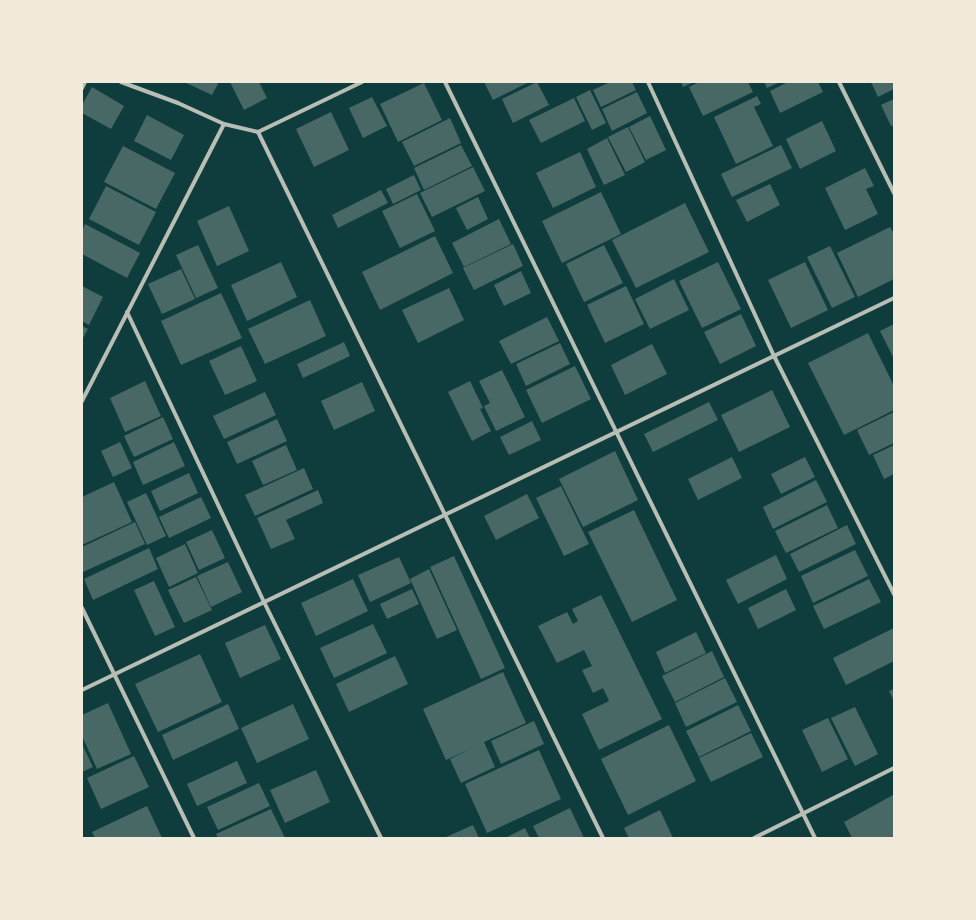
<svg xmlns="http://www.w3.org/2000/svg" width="976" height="920" font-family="Lato,sans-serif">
<rect width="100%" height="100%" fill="#0f3d3e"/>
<g fill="#486865">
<polygon points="184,82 219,82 212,95"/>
<polygon points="230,82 259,82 267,98 244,110"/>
<polygon points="484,82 529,82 493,100"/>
<polygon points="537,82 549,105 513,123 502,99"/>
<polygon points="610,82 632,82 636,90 601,107 593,90"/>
<polygon points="681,82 694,82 683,87"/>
<polygon points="699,82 748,82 753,92 703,116 689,87"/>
<polygon points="764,82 780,82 767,88"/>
<polygon points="788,82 818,82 823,92 780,113 770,91"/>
<polygon points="871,82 894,82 894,89 878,97"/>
<polygon points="424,83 442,120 398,142 380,104"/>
<polygon points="92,87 124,106 111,129 82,113 82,105"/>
<polygon points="590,90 606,123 592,130 576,97"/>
<polygon points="637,92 647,113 612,131 602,109"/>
<polygon points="757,96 761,104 754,107 773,146 736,164 714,117"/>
<polygon points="372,97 387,126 363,138 349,108"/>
<polygon points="574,98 585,121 541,143 529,120"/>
<polygon points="894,99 894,125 891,126 881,105"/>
<polygon points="331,112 349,150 314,167 296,129"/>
<polygon points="147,115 184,135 171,160 134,141"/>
<polygon points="650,116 666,150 646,160 629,127"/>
<polygon points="450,118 461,143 414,166 402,142"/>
<polygon points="822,121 836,151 800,169 786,139"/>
<polygon points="628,127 645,162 626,172 608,137"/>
<polygon points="607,138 625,175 604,185 587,149"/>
<polygon points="461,145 472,166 424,190 414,168"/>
<polygon points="781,145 792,168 732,197 721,174"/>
<polygon points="123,146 175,173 156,209 104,182"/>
<polygon points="580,152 596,187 553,208 536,173"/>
<polygon points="473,167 485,191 432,217 420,193"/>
<polygon points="865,168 874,186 866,189 878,214 845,230 825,188"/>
<polygon points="414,175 421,190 393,204 386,189"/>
<polygon points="770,184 780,205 747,222 736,200"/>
<polygon points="106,186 156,212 139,245 89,219"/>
<polygon points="381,190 388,203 338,228 332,215"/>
<polygon points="601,192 621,234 562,263 542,221"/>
<polygon points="417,194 435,231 400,248 382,211"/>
<polygon points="478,197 488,219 467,230 456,208"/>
<polygon points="685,203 709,252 636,288 612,240"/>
<polygon points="229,206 249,251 217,266 197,221"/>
<polygon points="499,219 511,244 464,267 452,243"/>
<polygon points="85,224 140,253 127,278 82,254 82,231"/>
<polygon points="890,227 894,234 894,279 858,297 837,253"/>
<polygon points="435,236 453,273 380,310 362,272"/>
<polygon points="513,244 523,266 474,290 463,268"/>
<polygon points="198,245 218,288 196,298 176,255"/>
<polygon points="604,245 623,283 584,302 566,264"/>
<polygon points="830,246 855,297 832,308 807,257"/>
<polygon points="281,262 297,297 247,321 231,285"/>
<polygon points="718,262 741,309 702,328 679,281"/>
<polygon points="805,262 828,310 791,328 768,280"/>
<polygon points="181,269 195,299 162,314 148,284"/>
<polygon points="521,271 531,293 504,306 494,285"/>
<polygon points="674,279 689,310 650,329 635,299"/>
<polygon points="82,286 103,297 89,325 82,321"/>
<polygon points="626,286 644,324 605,343 587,305"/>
<polygon points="449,288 464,320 418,343 402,310"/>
<polygon points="221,293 242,338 181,365 161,321"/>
<polygon points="310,300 326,336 265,364 248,329"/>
<polygon points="741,314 756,346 720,364 704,332"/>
<polygon points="547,317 559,341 511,364 499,341"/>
<polygon points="894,324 894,359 880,331"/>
<polygon points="82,326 88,329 82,340"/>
<polygon points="868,333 894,386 894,410 844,435 808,363"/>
<polygon points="344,342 350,356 303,378 297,364"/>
<polygon points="560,343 570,364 526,386 516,364"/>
<polygon points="652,344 667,374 625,395 611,365"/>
<polygon points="241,346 257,381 225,395 209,361"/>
<polygon points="575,366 591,399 542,423 526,390"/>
<polygon points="502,370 525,417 496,431 484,406 490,403 479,381"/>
<polygon points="145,381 161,416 125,432 110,398"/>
<polygon points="470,381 483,408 480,409 491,431 472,441 448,392"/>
<polygon points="362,382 375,411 334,430 321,401"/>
<polygon points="772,390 790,427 739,452 721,415"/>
<polygon points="265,392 276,415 224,439 213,416"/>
<polygon points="709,402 718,420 653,452 644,434"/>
<polygon points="894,412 894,443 869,455 857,430"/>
<polygon points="163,417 173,439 134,457 124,436"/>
<polygon points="277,419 287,441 237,464 227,442"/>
<polygon points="532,421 541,440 509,455 500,437"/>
<polygon points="120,442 132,468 113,477 101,451"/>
<polygon points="174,442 185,466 143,485 133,462"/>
<polygon points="286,445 297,470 263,485 252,461"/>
<polygon points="894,445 894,474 884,479 873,455"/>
<polygon points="615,451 638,500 583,527 559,479"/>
<polygon points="732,457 742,478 698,500 688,479"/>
<polygon points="805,457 815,477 781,494 771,474"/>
<polygon points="304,468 313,489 255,516 245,495"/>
<polygon points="189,473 198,493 160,511 151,491"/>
<polygon points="816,480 827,502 773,529 763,507"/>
<polygon points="114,482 132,522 82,545 82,497"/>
<polygon points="561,486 589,544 564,556 536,498"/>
<polygon points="318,490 323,503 286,520 295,539 271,549 257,518"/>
<polygon points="146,493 166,536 147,545 127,502"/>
<polygon points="527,494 539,518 496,540 484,516"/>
<polygon points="201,497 211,518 169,538 159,517"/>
<polygon points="827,505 838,528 786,553 775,531"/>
<polygon points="634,510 677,600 632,622 588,532"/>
<polygon points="135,522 145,544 83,572 82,569 82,547"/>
<polygon points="847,525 856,544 799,572 790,554"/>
<polygon points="212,530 225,558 199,570 186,542"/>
<polygon points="185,544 198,573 169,587 156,558"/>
<polygon points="149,548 158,569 93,600 84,579"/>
<polygon points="855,550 868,576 813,603 801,576"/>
<polygon points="776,555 787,579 738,604 726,580"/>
<polygon points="454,556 505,668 481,679 430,567"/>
<polygon points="399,557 411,583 370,602 358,575"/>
<polygon points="228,562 242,592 211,607 197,576"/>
<polygon points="429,569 457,630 437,639 410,579"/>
<polygon points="196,577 212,610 184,623 168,590"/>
<polygon points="353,579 368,611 316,636 301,603"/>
<polygon points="869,579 881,602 824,629 813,606"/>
<polygon points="154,581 175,627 155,636 134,590"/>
<polygon points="412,589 419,604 387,619 380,604"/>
<polygon points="786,589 796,610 758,629 748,608"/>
<polygon points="601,595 662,719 599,750 582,714 609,701 603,688 593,693 582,670 592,666 584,650 557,663 538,626 567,612 573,624 578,621 572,609"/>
<polygon points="373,624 387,653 334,678 320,648"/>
<polygon points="265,625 281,659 240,678 225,643"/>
<polygon points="894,628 894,661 846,685 833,658"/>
<polygon points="696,632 706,653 665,673 656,652"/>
<polygon points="712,651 724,677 675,702 662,676"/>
<polygon points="200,654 222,702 158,732 135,684"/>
<polygon points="395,656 408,684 349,712 336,684"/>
<polygon points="503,672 526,723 484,742 495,767 461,783 450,759 472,748 446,760 423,709"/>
<polygon points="725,678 737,702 686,727 675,703"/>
<polygon points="894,689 894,701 889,691"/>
<polygon points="108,703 131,754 97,769 82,736 82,715"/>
<polygon points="228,704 239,729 173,760 162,735"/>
<polygon points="293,704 309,739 257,763 241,728"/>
<polygon points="738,705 751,731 699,757 686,731"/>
<polygon points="855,707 878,754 855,766 831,718"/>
<polygon points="828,718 848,759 822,772 802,730"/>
<polygon points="534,721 544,744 501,764 491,741"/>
<polygon points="669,725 696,781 628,815 601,759"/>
<polygon points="751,733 763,757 711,782 699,758"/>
<polygon points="82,744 93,767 82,772"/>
<polygon points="539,750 561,799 487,833 465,784"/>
<polygon points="134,756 149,787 101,809 87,778"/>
<polygon points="237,761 247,783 197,806 187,784"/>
<polygon points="316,770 330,802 285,823 270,790"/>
<polygon points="259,783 270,806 218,830 207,807"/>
<polygon points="893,795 894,838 852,838 844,822"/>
<polygon points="147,806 162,838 95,838 92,832"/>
<polygon points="570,808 584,838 539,838 533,826"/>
<polygon points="271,809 285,838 218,838 216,834"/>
<polygon points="660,810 673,838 629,838 624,828"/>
<polygon points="473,825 479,838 444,838"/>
<polygon points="525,828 530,838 505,838"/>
</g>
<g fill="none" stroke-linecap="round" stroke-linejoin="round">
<g stroke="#b8beb3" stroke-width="4">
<polyline points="121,82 178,103 224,124 258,132 362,82"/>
<polyline points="445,82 815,838"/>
<polyline points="648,82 774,356 894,594"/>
<polyline points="839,82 894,193"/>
<polyline points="82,88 85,82"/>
<polyline points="258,132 603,838"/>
<polyline points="127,312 264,602 381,838"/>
<polyline points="82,401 224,124"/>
<polyline points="82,608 194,838"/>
<polyline points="82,690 894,298"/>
<polyline points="754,838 894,768"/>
</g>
</g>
<rect width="976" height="920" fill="none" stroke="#f1e9da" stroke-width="166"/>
</svg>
